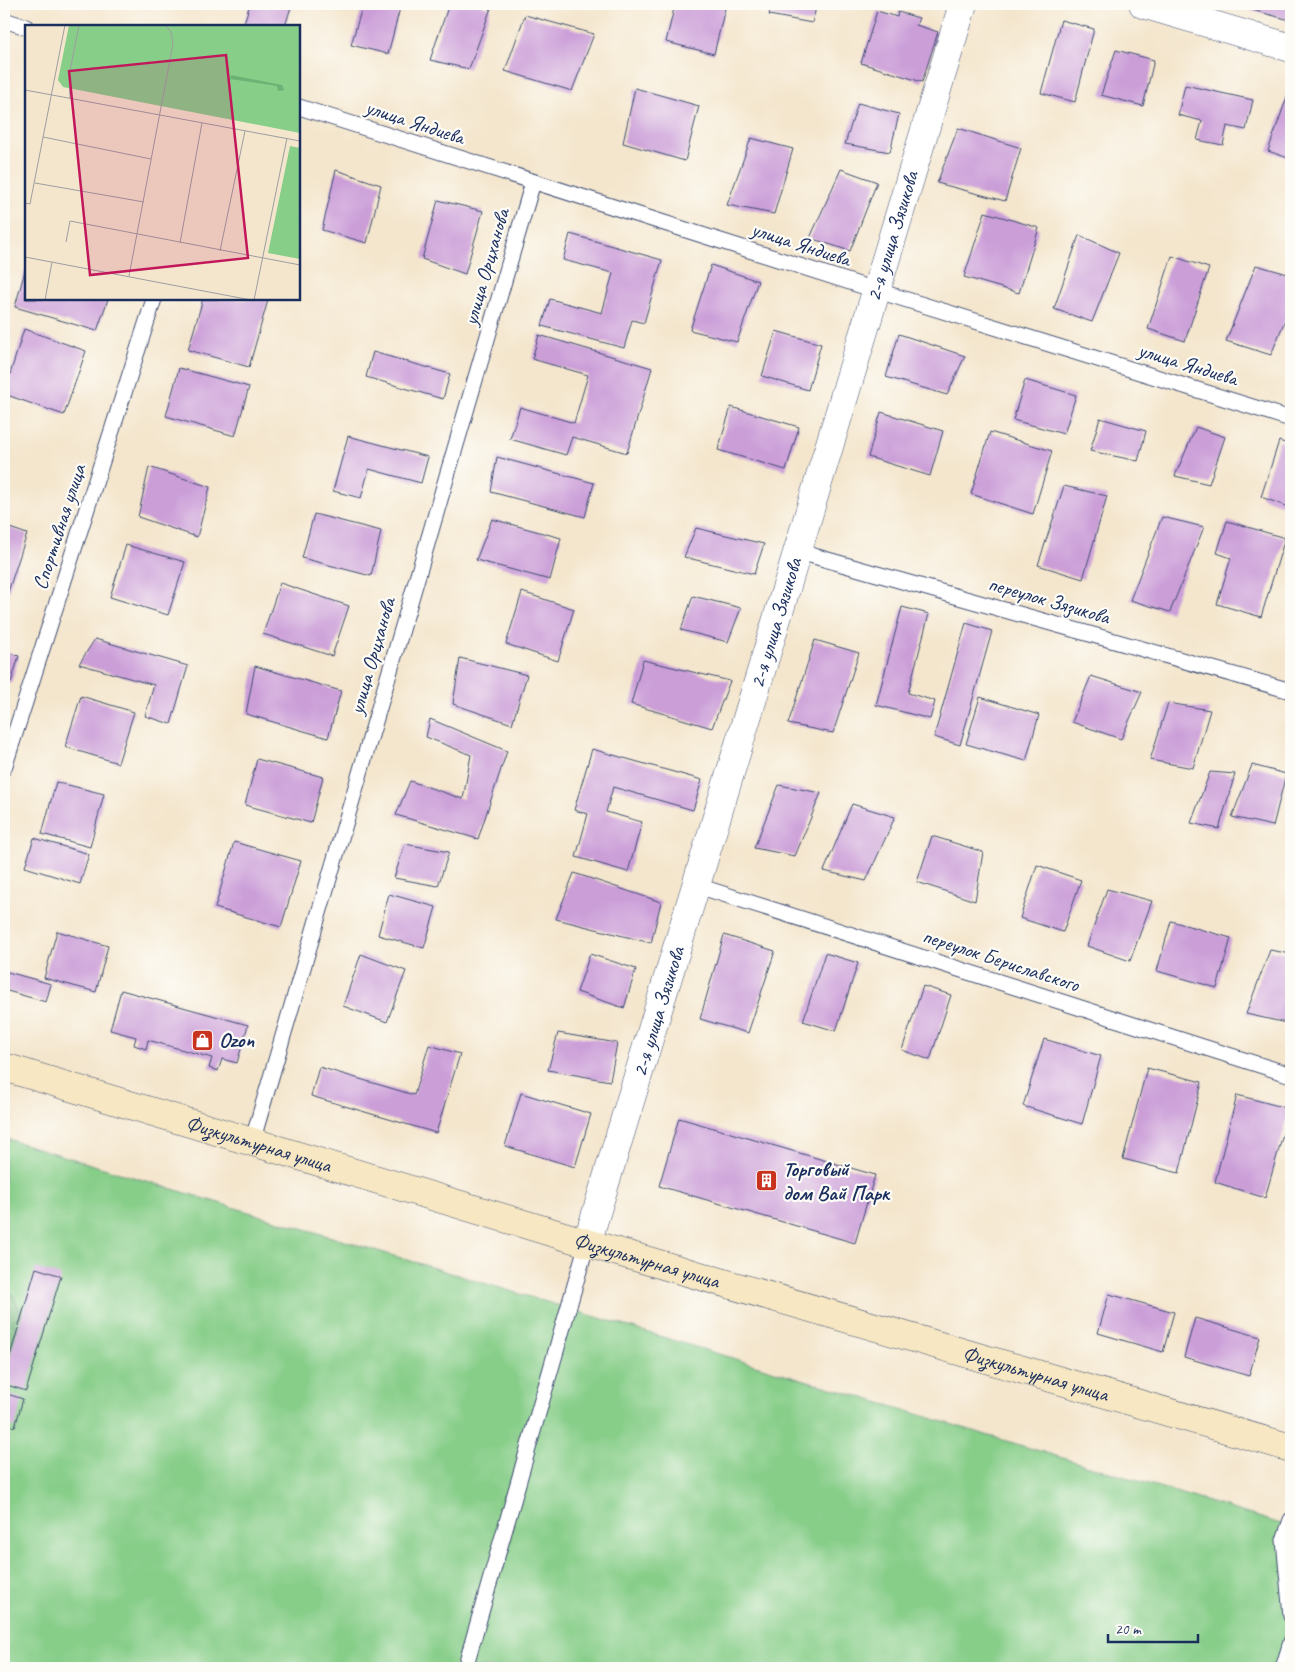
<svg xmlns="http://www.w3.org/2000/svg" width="1295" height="1672" font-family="Caveat,sans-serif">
<rect width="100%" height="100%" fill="#fdfcf7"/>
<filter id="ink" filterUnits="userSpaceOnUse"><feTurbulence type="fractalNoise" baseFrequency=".02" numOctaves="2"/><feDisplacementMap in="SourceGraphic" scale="10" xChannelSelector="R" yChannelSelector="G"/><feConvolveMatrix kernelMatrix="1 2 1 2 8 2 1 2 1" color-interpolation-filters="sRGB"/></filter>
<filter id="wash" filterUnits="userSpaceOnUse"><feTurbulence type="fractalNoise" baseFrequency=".0096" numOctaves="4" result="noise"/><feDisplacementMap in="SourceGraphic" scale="20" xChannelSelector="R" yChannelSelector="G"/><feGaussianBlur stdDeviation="1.12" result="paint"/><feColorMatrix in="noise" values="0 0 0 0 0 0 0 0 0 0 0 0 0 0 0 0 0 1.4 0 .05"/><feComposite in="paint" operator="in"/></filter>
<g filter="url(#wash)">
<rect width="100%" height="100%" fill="#f4e6cd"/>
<polygon fill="#87ce89" stroke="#517e74" points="4,1138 1291,1527 1291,1668 4,1668"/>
<polygon fill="#6db175" stroke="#44706a" points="4,1292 12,1293 22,1315 13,1321 20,1336 17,1348 4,1347"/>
<g id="blocks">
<g fill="#cb9ed8">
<polygon points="250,4 292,4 285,26 256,26 244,23"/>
<polygon points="363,4 401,4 388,54 351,45"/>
<polygon points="449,4 478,4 491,8 469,69 430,60"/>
<polygon points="675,4 726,4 714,54 666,42"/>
<polygon points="772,4 817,4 812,23 769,15"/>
<polygon points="1238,4 1291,4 1291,15 1290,20 1237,6"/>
<polygon points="877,11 897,17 898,12 919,18 916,25 938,32 922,82 861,63"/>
<polygon points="525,15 594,34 572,91 505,71"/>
<polygon points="1061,20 1094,29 1075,102 1041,93"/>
<polygon points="1116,50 1154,60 1143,106 1101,95"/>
<polygon points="1185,85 1253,100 1246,130 1227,126 1223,145 1197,140 1202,121 1178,115"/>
<polygon points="635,88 699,106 685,161 623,143"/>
<polygon points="1288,94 1291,95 1291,159 1268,151"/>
<polygon points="858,103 899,114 890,152 845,144"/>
<polygon points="958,128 1021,148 1005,201 937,183"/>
<polygon points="751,138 793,149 774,214 727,205"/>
<polygon points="841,169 877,182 850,251 810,238"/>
<polygon points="336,170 381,185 367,243 322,230"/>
<polygon points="438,200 483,211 465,274 422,259"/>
<polygon points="985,212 1039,228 1019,293 964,277"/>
<polygon points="570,234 662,260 644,323 632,320 624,348 542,326 550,299 602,313 613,273 563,260"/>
<polygon points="1079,235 1119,253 1092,322 1054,309"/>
<polygon points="1172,256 1209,268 1185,341 1148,329"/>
<polygon points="711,265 758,281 737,342 690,330"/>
<polygon points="1256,265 1291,275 1291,305 1271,355 1226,341"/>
<polygon points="26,267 26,299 108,299 97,331 15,307"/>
<polygon points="203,299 268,300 249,367 188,350"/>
<polygon points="24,329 86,351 64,415 4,394"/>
<polygon points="776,331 821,344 808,390 762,376"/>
<polygon points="899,334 965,356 947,395 886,377"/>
<polygon points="539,335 652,368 627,453 572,437 566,455 510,439 520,407 574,423 588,375 532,359"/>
<polygon points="373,352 450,374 443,399 366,377"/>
<polygon points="179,368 249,387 235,436 166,416"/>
<polygon points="1025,380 1076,395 1064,434 1013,420"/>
<polygon points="731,407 799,427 786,470 718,450"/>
<polygon points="881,412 943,431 930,476 868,457"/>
<polygon points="1100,418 1146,431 1138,461 1090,451"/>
<polygon points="1196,427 1225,437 1209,484 1175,476"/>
<polygon points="990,432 1052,451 1033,514 971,494"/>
<polygon points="348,436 428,457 421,483 369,469 361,498 333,491"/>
<polygon points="1279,441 1291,445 1291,508 1261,497"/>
<polygon points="497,457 594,483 585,517 491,492"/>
<polygon points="149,467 210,487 197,537 138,517"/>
<polygon points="1064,486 1107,496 1083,579 1038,565"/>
<polygon points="314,514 381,531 371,576 302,558"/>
<polygon points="1162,517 1204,527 1170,612 1130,600"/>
<polygon points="492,519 561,538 550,580 476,560"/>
<polygon points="1227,521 1285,538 1261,617 1217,604 1231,558 1217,553"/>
<polygon points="4,526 27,534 7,595 4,594"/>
<polygon points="696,528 764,544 754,574 684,557"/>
<polygon points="126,545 185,562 168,615 110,597"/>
<polygon points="280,583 349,606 332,656 263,634"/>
<polygon points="522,592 574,609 558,661 506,644"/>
<polygon points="693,596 741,608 728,642 681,630"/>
<polygon points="902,607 929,614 908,693 935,701 930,719 876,705"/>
<polygon points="966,623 992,631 960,745 934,737"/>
<polygon points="95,639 188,666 171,724 145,716 154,685 79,664"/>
<polygon points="815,640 859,653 833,733 788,724"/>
<polygon points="4,651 19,656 11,683 4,681"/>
<polygon points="460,658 527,675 512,724 453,704"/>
<polygon points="643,660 730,681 712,728 631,704"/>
<polygon points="255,666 341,691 328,738 246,714"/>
<polygon points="1091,676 1142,692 1121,739 1072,722"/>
<polygon points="81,696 134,712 118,763 65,747"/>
<polygon points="980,697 1039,715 1026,761 966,744"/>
<polygon points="1168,703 1210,710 1193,768 1150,760"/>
<polygon points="430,719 507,751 478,839 396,815 410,781 463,799 471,755 426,737"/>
<polygon points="592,749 702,780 693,810 613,787 606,812 642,822 628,872 576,857 588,814 574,810"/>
<polygon points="257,759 323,777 311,823 245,805"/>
<polygon points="1252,765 1286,774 1273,826 1232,817"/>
<polygon points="1210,772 1235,774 1219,829 1191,823"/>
<polygon points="56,782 104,794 90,847 42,834"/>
<polygon points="779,785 821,793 795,856 754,848"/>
<polygon points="852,804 895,817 866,881 824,871"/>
<polygon points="932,836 983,852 975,901 917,882"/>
<polygon points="34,838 89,854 80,884 25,867"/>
<polygon points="234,842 301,861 281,927 215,908"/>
<polygon points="405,844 449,852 438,886 394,878"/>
<polygon points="1037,865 1081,880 1063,932 1020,918"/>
<polygon points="574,873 661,902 651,943 556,919"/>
<polygon points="1107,889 1152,901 1130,961 1087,946"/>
<polygon points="389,894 436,907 424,948 378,935"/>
<polygon points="1171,921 1231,938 1217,988 1157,971"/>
<polygon points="57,931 108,946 96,992 44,978"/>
<polygon points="724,935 775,951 748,1033 700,1019"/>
<polygon points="1270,950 1291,954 1291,1024 1246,1014"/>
<polygon points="825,953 858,963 836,1031 803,1021"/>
<polygon points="361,954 406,971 387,1022 343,1006"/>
<polygon points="590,954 636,969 624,1008 577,992"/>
<polygon points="4,971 51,984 46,1002 4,990"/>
<polygon points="923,986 951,995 930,1060 902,1050"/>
<polygon points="121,990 248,1025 237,1063 222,1059 218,1071 209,1068 212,1058 148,1040 146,1049 134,1045 136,1037 110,1030"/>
<polygon points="558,1033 617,1043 610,1081 548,1070"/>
<polygon points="1044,1039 1101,1056 1082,1124 1023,1106"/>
<polygon points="429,1045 460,1054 436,1133 311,1096 319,1067 414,1095"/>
<polygon points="1147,1068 1202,1082 1179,1173 1123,1159"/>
<polygon points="521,1093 591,1114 575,1167 505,1146"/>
<polygon points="1237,1095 1290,1109 1265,1198 1215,1182"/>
<polygon points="679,1118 875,1175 855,1243 659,1186"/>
<polygon points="36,1268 61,1276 26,1391 4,1384 4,1376"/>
<polygon points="1109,1294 1174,1312 1163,1352 1098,1333"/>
<polygon points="1195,1318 1260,1337 1249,1376 1184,1357"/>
<polygon points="4,1393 23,1399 15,1427 4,1423"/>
</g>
</g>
</g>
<g filter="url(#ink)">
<use href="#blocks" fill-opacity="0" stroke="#3c4a6f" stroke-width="1"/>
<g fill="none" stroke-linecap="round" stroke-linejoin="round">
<defs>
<g id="lane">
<polyline points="4,20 26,27"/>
<polyline points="299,107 875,290 1291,419"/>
<polyline points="796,551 1291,691"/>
<polyline points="4,768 154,299"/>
<polyline points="698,886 1291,1075"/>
<polyline points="252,1142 533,182"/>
<polyline points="1291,1520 1284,1540 1291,1616"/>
<polyline points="465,1668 587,1243"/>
<polyline points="1283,1668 1291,1642"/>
</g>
<g id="street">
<polyline points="1143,4 1291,48"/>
<path id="s1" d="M587,1243C715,831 836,416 963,4"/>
</g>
<g id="secondary">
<path id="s2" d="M4,1067L587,1243L1291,1448"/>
</g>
</defs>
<use href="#lane" stroke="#3c4a6f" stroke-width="17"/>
<use href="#street" stroke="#3c4a6f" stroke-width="29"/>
<use href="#secondary" stroke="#3c4a6f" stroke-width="29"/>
<use href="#lane" stroke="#fff" stroke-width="15"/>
<use href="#street" stroke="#fff" stroke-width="28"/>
<use href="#secondary" stroke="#f7e8c3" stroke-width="28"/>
</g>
</g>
<defs>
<symbol id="shop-square" viewBox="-11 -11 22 22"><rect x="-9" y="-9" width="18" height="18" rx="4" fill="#c8321e" stroke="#fdfcf7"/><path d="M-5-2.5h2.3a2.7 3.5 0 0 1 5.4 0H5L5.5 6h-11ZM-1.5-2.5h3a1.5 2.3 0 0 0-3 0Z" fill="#fff"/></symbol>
<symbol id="building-square" viewBox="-11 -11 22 22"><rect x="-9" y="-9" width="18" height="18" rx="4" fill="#c8321e" stroke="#fdfcf7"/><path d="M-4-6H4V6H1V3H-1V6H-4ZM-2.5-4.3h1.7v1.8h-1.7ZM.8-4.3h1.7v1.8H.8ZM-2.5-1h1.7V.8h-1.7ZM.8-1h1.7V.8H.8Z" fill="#fff"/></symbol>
</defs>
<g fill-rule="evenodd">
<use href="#shop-square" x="190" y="1028" width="25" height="25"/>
<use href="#building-square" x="754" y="1168" width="25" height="25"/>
</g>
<g text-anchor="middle" stroke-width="4.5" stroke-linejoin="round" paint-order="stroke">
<g font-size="21" fill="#1b2f5e" stroke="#fdfcf7">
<text transform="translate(415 122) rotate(18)" y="7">улица Яндиева</text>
<text dy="7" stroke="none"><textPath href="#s1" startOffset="1052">2-я улица Зязикова</textPath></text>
<text transform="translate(801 244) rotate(18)" y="7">улица Яндиева</text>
<text transform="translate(486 267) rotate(-74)" y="7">улица Орцханова</text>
<text transform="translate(1188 364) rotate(17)" y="7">улица Яндиева</text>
<text transform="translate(59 527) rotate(-72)" y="7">Спортивная улица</text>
<text transform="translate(1049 600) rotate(16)" y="7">переулок Зязикова</text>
<text dy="7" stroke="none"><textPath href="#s1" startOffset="648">2-я улица Зязикова</textPath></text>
<text transform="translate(372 656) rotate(-74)" y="7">улица Орцханова</text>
<text transform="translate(1001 960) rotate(18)" y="7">переулок Бериславского</text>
<text dy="7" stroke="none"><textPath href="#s1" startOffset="242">2-я улица Зязикова</textPath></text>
<text dy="7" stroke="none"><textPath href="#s2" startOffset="266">Физкультурная улица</textPath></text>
<text dy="7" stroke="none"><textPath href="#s2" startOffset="671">Физкультурная улица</textPath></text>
<text dy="7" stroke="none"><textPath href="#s2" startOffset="1076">Физкультурная улица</textPath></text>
</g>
<g font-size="21" font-weight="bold" fill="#1b2f5e" stroke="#fdfcf7" text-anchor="start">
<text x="219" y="1047">Ozon</text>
<text x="783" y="1176">Торговый<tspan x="783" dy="24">дом Вай Парк</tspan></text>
</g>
</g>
<g transform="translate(25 25)">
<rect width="275" height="275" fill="#f4e6cd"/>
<path d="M44,0H275V108L38,62L33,55ZM265,121L275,123V234L243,228Z" fill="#87ce89"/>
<path d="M206,50L257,60L259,65L253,66L252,61L205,54Z" fill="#6db175"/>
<path fill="none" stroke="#9d9da1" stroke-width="1" d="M0,65L275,116M45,73L44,51L54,0M18,112L126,134M10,158L119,177M0,178L5,179L40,0M41,217L45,196L275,240M155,218L177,98M195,226L220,106M0,232L226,275M104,251L148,19L146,7L140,0M20,275L27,237M229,275L262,113"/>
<path fill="#c2185b" fill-opacity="0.15" stroke="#c2185b" stroke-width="2.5" d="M201,30L223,233L65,250L44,46Z"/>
<rect width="275" height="275" fill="none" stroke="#1b2f5e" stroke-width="2.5"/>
</g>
<rect width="1295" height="1672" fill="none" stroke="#fdfcf7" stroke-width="20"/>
<path d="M1108 1634v8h90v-8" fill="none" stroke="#1b2f5e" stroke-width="2.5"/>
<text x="1115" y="1634" font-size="15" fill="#1b2f5e" stroke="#fdfcf7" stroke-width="4" paint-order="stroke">20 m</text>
</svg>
